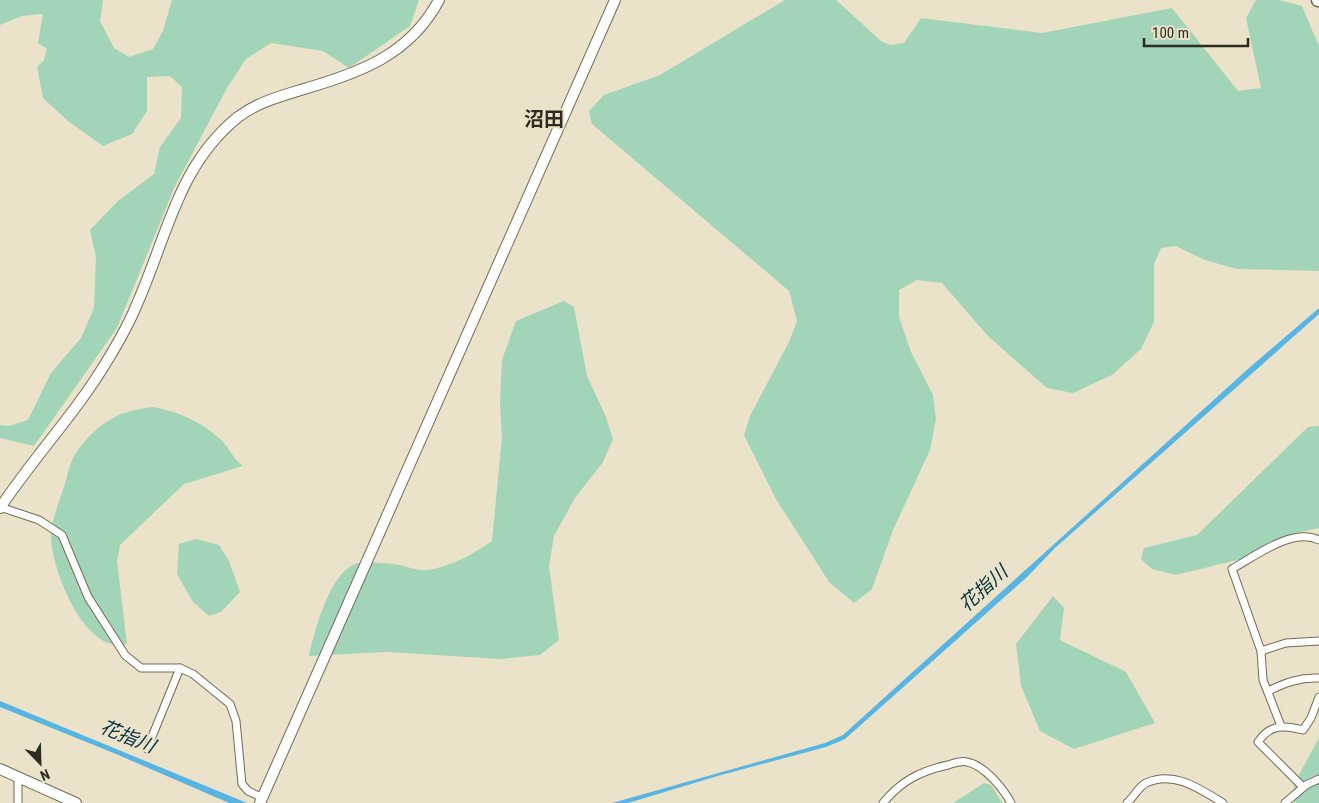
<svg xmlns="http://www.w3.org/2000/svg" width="1319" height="803" font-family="'Roboto Condensed','Noto Sans JP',sans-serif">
<rect width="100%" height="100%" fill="#eae2c9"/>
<g fill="#a2d5b8">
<polygon points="0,0 103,0 100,21 114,48 129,57 153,49 163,31 172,0 419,0 410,26 349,68 323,51 271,43 246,59 227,88 175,186 117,328 34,446 0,438 0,425 9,426 28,420 51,373 81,338 94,308 96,257 90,230 118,201 154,174 160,147 181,118 182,87 170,76 147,77 147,111 132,134 103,146 68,121 43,98 37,67 44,60 47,49 38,43 43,14 22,16 0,25"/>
<polygon points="785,0 836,0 881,41 890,45 904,43 921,18 1042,33 1172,8 1238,91 1261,88 1246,18 1256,0 1279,0 1302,6 1319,46 1319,271 1237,269 1205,260 1176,246 1161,248 1154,264 1154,322 1141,349 1112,375 1073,393 1047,388 988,336 942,283 917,280 899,290 899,317 911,352 933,395 936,419 930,450 893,530 872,589 854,603 829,582 776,499 744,435 750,416 789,342 797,321 789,291 592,124 589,111 604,95 660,75"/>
<path d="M564,301L574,307L587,376L606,417L613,439L603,462L575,498L554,536L549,566L559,640L540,655L501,659L386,652L309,656C314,633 331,567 359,563C369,561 382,563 393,564C404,565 416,571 427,570C448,568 475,553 492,541L502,437L500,403L502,360L516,321Z"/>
<path d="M153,407C179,412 200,421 220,439C230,448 232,458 243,466L184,484L120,545L117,561L127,644C85,656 52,570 51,538C51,523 58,504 63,490C67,478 69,465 75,454C78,449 83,444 87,439C107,417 124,411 153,407Z"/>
<polygon points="1319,426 1319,528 1295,533 1245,558 1176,575 1152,569 1141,559 1144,548 1197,535 1308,427"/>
<polygon points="196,539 219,545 229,561 240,592 221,612 209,616 193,602 177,574 179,544"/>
<polygon points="1053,596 1064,608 1060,640 1126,672 1155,723 1074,749 1040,731 1021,686 1016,644"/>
<polygon points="1319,738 1319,803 1295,803 1294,784"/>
<polygon points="984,783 991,785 1002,803 953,803"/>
</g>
<g fill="#58b5e3">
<polygon points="1319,308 1319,314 1055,548 1027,577 845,739 826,747 721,775 628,803 612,803 825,743 843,735 1249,368"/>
<polygon points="0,701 247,803 229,803 116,754 0,707"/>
</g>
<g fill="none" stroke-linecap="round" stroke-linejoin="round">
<defs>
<g id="street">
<polyline points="0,507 39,520 62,535 88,597 125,655 141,668 180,668 193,674 230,704 236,721 242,784 248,791 263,798"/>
<polyline points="1261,651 1286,643 1319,641"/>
<path d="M1268,691C1285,683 1300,677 1319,678"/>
<path d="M1281,726L1263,680L1261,651L1232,569C1255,556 1293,527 1319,540"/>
<polyline points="147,749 180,668"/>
<path d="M1303,787L1258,742C1270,724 1284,725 1303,730L1311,718L1319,697"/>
<polyline points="18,803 18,777"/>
<path d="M883,803C901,781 920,771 948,765C954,763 961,760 967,762C984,765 1003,788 1011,803"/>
<path d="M1127,803C1134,797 1138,787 1146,783C1174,770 1200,789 1223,803"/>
<polyline points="1285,803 1306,785 1319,779"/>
</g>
<g id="secondary">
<path d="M0,508C33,458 76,413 107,361C118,343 129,324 137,304C167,237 178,165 238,117C258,102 281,96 304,89C359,73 410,55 439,0"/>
<polyline points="0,769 76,803"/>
<polyline points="260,803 615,0"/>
</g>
<polyline id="highway" points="1318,0 1319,0"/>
</defs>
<use href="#street" stroke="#726b55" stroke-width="9"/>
<use href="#secondary" stroke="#726b55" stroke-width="12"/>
<use href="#highway" stroke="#726b55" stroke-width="15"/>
<use href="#street" stroke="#fff" stroke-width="7"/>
<use href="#secondary" stroke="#fff" stroke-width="10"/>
<use href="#highway" stroke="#fff" stroke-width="12"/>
</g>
<g text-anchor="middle" stroke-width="4" stroke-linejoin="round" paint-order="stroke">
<g font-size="19" font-style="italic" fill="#053144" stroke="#eae2c9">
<text transform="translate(983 588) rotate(-42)" y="7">花指川</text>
<text transform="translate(128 736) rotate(22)" y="7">花指川</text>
</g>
<g font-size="20" font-weight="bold" fill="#2e2b21" stroke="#eae2c9">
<text x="544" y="126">沼田</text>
</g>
</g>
<g transform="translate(40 763) rotate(157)" stroke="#eae2c9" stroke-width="4" paint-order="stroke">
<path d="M0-4L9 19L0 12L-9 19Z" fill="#2e2b21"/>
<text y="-8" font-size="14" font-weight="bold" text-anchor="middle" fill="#2e2b21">N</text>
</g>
<path d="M1144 38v8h104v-8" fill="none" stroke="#2e2b21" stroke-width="2.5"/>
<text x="1152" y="38" font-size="15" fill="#2e2b21" stroke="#eae2c9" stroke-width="4" paint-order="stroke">100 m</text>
</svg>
